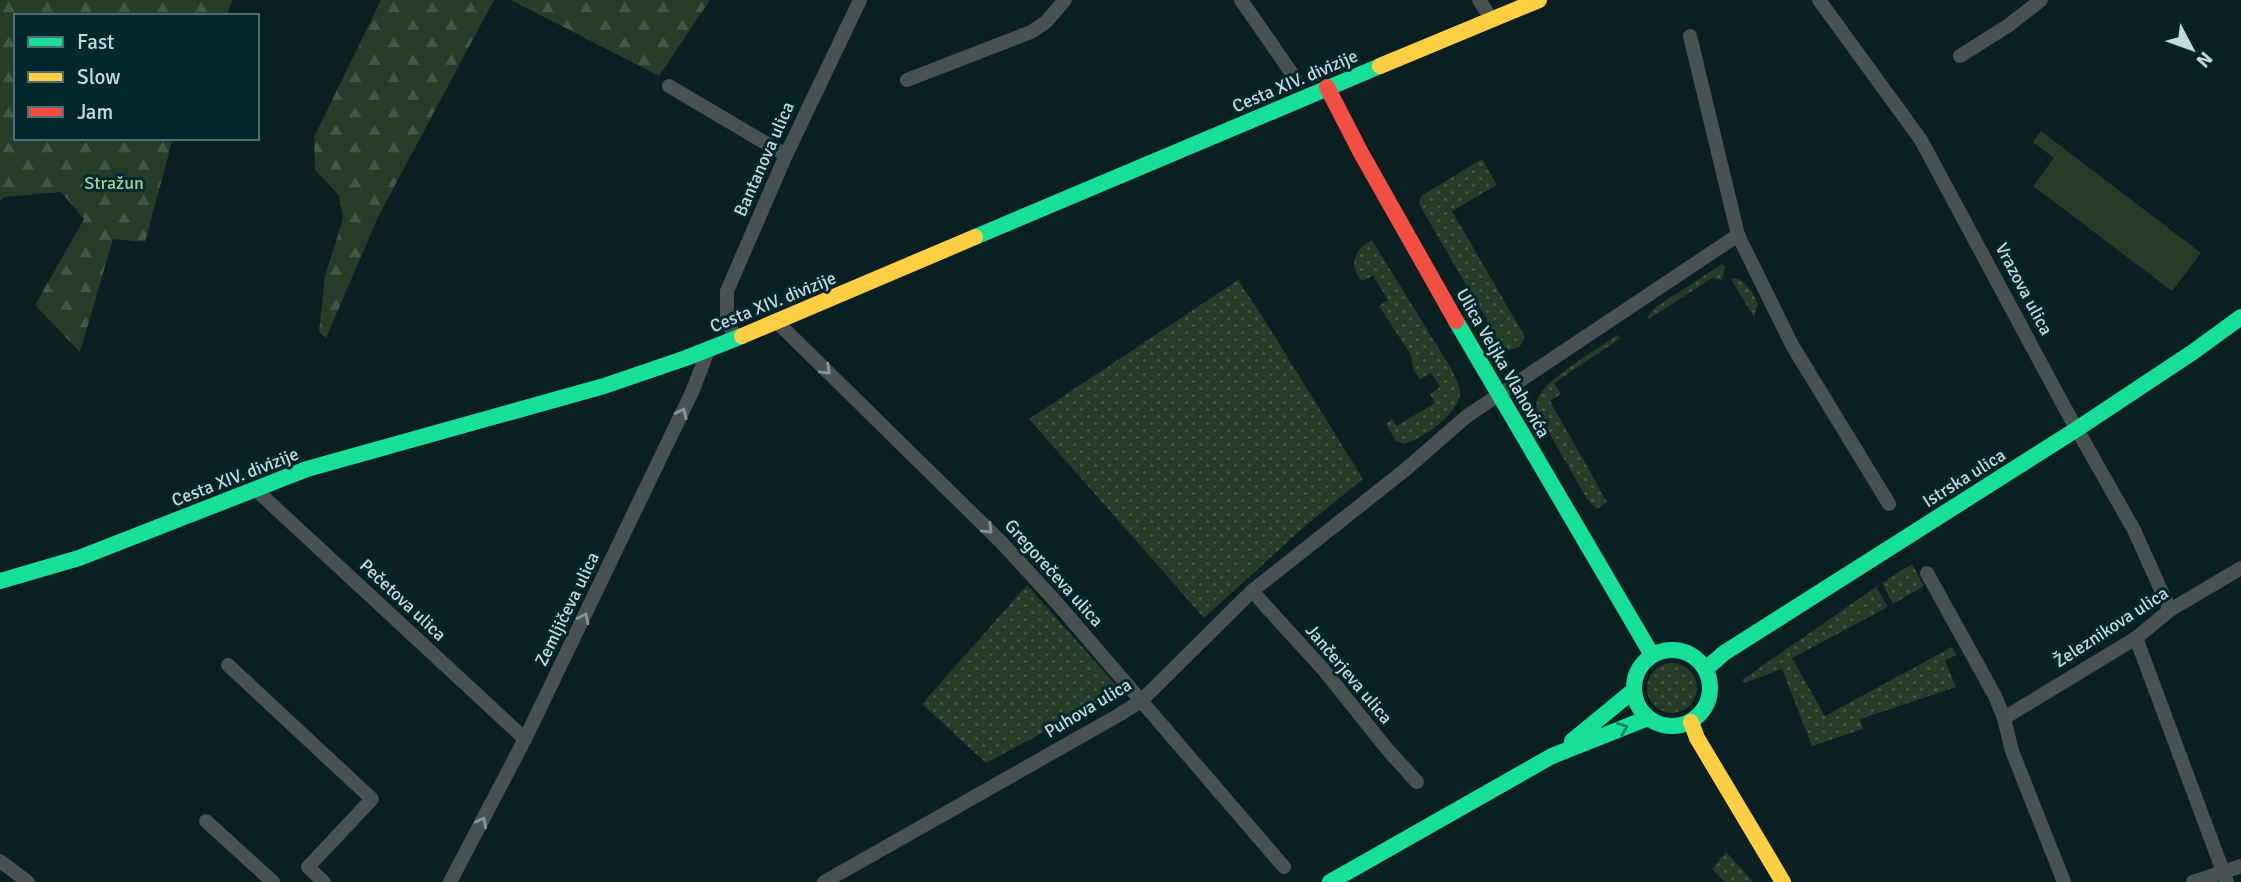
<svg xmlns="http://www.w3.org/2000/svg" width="2241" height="882" font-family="Signika,sans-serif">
<defs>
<pattern id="grass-dots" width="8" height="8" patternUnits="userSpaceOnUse" patternTransform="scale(1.75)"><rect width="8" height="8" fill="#253c28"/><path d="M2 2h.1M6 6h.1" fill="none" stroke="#435847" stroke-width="1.8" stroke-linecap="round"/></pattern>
<pattern id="forest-firs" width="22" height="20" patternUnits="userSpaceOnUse" patternTransform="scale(1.75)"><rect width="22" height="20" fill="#253c28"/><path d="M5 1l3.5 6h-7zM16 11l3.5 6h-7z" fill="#435847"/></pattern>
</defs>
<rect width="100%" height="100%" fill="#0a1f22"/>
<g fill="url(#grass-dots)">
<path d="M1482,159L1497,185L1452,211L1525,337C1521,347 1518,349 1508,350L1497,338L1419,204L1421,196Z"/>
<path d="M1372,240L1452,370C1454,376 1460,385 1460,391C1462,412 1421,440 1404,444L1396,441L1386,424L1392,419L1397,426L1435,403L1430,394L1440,387L1431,373L1420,380L1413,368L1411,355L1379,306L1388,300L1373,276L1362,281C1348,266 1354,249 1372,240Z"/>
<polygon points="1722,264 1725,266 1722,280 1712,278 1649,319 1648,316 1653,309"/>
<path d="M1732,278C1747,279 1752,293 1758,304L1754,317L1732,281Z"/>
<polygon points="1238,280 1262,316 1363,479 1305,526 1204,618 1029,419"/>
<path d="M1617,335L1621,338L1554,383L1561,394L1550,401L1607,502L1597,509L1587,499L1537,412C1536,407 1536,400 1539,396C1547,379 1599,348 1617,335Z"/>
<polygon points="1912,564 1924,586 1893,604 1882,583"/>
<polygon points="1027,585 1121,691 986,763 922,704"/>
<polygon points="1876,587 1888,607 1792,658 1825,716 1952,647 1956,655 1945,661 1956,687 1860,719 1863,729 1812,746 1782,669 1744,683 1742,680"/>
<circle cx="1672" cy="688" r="25"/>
<polygon points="1726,852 1749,877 1752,882 1725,882 1712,869"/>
</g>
<g fill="url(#forest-firs)">
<polygon points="0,0 232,0 227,16 16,16 16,138 173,138 145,242 113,239 80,352 35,305 84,219 61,192 5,197 0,201"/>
<polygon points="381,0 494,0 378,217 326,338 319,332 325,276 343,219 339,195 315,170 314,137"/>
<polygon points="511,0 710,0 659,76"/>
</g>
<polygon fill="#253c28" points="2041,131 2201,253 2172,291 2033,186 2054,158 2033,142"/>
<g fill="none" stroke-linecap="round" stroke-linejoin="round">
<g stroke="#4a5153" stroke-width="14">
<polyline points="1241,0 1295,78"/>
<polyline points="1479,0 1492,20"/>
<polyline points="1819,0 1921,140 2066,410 2134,530 2170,610"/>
<polyline points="1690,36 1738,235 1792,345 1889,504"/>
<polyline points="1960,56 2009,25 2041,0"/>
<polyline points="907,80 1031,32 1046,22 1065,0"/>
<polyline points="669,86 786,155"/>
<polyline points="777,322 1001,542 1057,603 1284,867"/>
<polyline points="735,339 727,318 727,291 786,155 860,0"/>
<polyline points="255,489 525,739"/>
<polyline points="1927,573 1995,696 2004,718 2012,751 2064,882"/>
<polyline points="1252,591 1323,669 1387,749 1417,782"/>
<polyline points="2136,638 2227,882"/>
<polyline points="228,665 372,799 308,867 324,882"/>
<polyline points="2004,718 2136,638 2170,610 2241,568"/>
<polyline points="206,821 273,882"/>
<polyline points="0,861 28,882"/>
<polyline points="450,882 525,739 693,390 709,348"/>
<polyline points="824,882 1117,716 1141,701 1252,591 1405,470 1467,416 1738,235"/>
<polyline points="2193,882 2241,866"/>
</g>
<g stroke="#16e098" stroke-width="16">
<polyline points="975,237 1380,66"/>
<polyline points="1456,321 1652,655"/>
<polyline points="0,581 79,558 307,469 604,386 686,358 742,336"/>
<circle cx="1672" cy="688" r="38"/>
<polyline points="1706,669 1724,653 2077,429 2193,352 2241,317"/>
<polyline points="1572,741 1634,690"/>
<polyline points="1330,882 1552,756 1648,718"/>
</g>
<g stroke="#ffcf43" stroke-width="16">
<polyline points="1380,66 1539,0"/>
<polyline points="742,336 975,237"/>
<polyline points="1691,722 1697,738 1783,882"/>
</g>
<polyline stroke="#f24e42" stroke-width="16" points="1327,87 1361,153 1456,321"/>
</g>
<defs><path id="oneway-chevron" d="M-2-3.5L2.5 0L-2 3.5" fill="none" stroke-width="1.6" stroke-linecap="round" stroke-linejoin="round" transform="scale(1.75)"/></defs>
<g stroke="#889598">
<use href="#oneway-chevron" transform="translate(826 370) rotate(44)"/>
<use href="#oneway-chevron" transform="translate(682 413) rotate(-65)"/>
<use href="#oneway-chevron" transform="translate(988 529) rotate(44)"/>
<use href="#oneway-chevron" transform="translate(584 618) rotate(-64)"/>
<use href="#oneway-chevron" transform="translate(482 822) rotate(-62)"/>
</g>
<use stroke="#0b8462" href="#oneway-chevron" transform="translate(1623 728) rotate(-21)"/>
<g text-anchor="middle" stroke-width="6" stroke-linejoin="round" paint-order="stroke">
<g font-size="18" fill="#c5d9dd" stroke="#00272c">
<text transform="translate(1295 81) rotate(-23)" y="6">Cesta XIV. divizije</text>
<text transform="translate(764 159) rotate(-66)" y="6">Bantanova ulica</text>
<text transform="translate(2024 289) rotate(62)" y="6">Vrazova ulica</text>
<text transform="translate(773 302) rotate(-22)" y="6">Cesta XIV. divizije</text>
<text transform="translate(1503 363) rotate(60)" y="6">Ulica Veljka Vlahovića</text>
<text transform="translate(235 477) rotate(-21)" y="6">Cesta XIV. divizije</text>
<text transform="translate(1964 478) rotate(-32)" y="6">Istrska ulica</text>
<text transform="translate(1054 573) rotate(48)" y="6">Gregorečeva ulica</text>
<text transform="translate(403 600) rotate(43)" y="6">Pečetova ulica</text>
<text transform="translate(567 609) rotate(-64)" y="6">Zemljičeva ulica</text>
<text transform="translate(2111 627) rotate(-33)" y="6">Železnikova ulica</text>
<text transform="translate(1349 674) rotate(50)" y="6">Jančerjeva ulica</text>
<text transform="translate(1088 708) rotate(-31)" y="6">Puhova ulica</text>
</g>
<g font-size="18" fill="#9ed29e" stroke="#00272c">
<text x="114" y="189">Stražun</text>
</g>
</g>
<rect x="14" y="14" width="245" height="126" fill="#00272c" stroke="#4f6e73" stroke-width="2"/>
<rect x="28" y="37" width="35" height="10" fill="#16e098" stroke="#4f6e73" stroke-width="2"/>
<text x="77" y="49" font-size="21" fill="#c5d9dd">Fast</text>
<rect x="28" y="72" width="35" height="10" fill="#ffcf43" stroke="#4f6e73" stroke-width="2"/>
<text x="77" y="84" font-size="21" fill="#c5d9dd">Slow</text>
<rect x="28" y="107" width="35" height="10" fill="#f24e42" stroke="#4f6e73" stroke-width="2"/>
<text x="77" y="119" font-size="21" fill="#c5d9dd">Jam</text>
<g transform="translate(2192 49) rotate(131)" stroke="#00272c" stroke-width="5" paint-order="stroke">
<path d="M0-5L12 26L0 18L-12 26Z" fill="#c5d9dd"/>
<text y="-10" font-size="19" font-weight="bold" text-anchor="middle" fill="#c5d9dd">N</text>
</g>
</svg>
